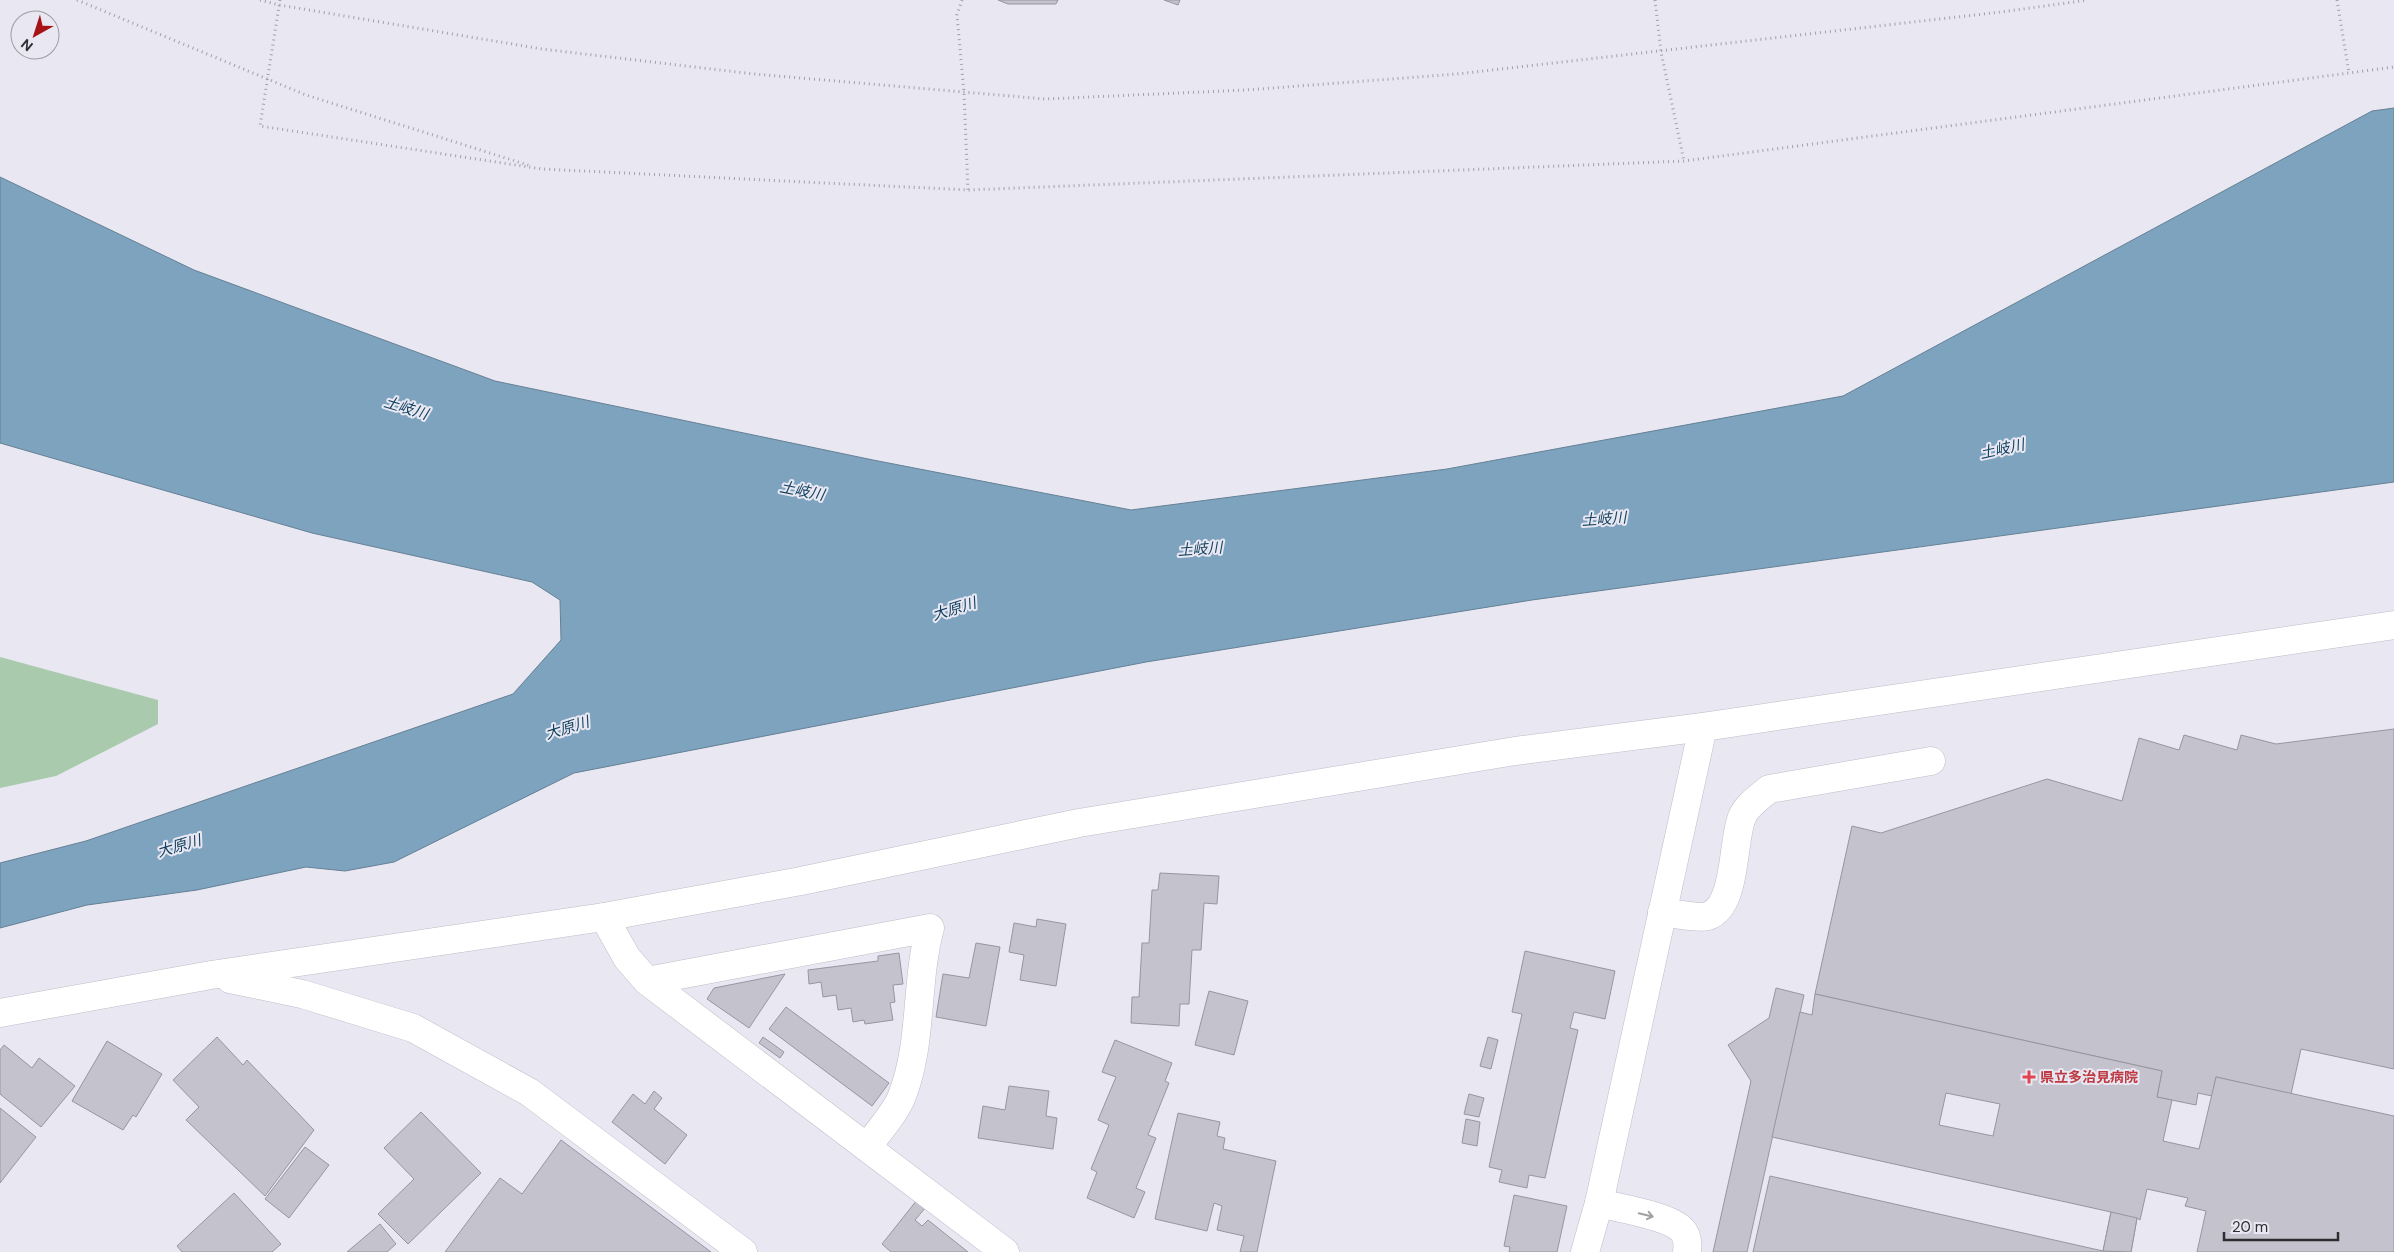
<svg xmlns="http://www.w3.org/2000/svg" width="2394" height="1252" font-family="'DM Sans','Noto Sans JP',sans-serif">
<rect width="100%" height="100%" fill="#e8e7f2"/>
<polygon fill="#a9caad" points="0,657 158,700 158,724 56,776 0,788"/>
<polygon fill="#7da3bf" stroke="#658094" points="2394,108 2394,482 1532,600 1146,662 574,773 394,862 345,871 306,867 197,890 87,905 0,928 0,863 86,841 513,694 561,640 560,600 532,582 312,533 0,443 0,177 194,270 495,381 873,460 1131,510 1447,469 1843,396 2372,111"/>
<g fill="#c4c3cd" stroke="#9796a0" fill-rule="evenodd">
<polygon points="998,0 1058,0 1056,4 1008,4"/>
<polygon points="1164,0 1180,0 1178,5"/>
<polygon points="2394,729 2394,1069 2301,1049 2291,1094 2216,1077 2212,1096 2198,1093 2196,1105 2157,1097 2162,1071 1815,994 1852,826 1881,833 2047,779 2122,801 2139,738 2179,750 2184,735 2237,750 2241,735 2276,744"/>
<polygon points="1160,873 1219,876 1217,904 1204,903 1201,950 1192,950 1189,1004 1180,1004 1179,1026 1131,1023 1132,997 1139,997 1142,943 1149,943 1152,890 1158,890"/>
<polygon points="1037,919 1066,924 1056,986 1020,980 1024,955 1009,952 1014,923 1036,927"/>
<polygon points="976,943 1000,947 986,1026 936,1017 943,974 969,978"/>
<polygon points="1525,951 1615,971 1605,1019 1574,1012 1570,1028 1578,1030 1545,1178 1529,1175 1527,1188 1499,1182 1502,1170 1489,1167 1522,1014 1512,1012"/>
<polygon points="899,953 903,984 893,985 895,1002 890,1003 893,1020 865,1024 864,1020 853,1022 851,1008 838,1010 836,995 823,997 821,982 809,984 808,970 878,961 878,956"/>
<polygon points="785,974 749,1028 707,999 714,988"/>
<polygon points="1776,988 1804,995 1747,1252 1713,1252 1751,1081 1728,1045 1769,1018"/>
<polygon points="1209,991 1248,1001 1234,1055 1195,1045"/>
<path d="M1815,994L2162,1071L2157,1097L2172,1100L2163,1141L2199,1149L2216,1077L2394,1116V1252H2197L2206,1211L2185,1206L2188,1198L2147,1189L2140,1220L2137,1218L2131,1252H1753L1770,1176L2103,1251L2111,1212L1772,1137L1800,1012L1812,1015ZM1946,1093L2000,1104L1993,1136L1939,1125Z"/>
<polygon points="786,1007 889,1083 872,1106 769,1029"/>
<polygon points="217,1037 243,1065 247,1060 314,1130 265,1196 186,1120 199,1107 173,1080"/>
<polygon points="763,1037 784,1052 780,1058 759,1043"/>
<polygon points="1488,1037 1498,1040 1491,1069 1480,1066"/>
<polygon points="1115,1040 1172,1063 1165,1081 1169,1083 1148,1135 1156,1138 1136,1188 1145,1192 1134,1218 1087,1198 1097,1172 1091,1169 1109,1125 1098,1120 1116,1077 1102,1072"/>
<polygon points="107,1041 162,1074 136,1117 133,1115 123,1130 72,1101"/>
<polygon points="4,1045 32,1068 39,1058 75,1086 41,1127 0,1094 0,1050"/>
<polygon points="1009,1086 1049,1091 1046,1116 1057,1118 1053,1149 978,1138 983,1106 1005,1110"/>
<polygon points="654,1091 662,1098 654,1109 687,1135 665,1164 612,1122 633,1094 645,1104"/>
<polygon points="1469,1094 1484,1098 1479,1117 1464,1114"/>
<polygon points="0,1108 36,1137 0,1183"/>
<polygon points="421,1112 481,1173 408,1244 378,1214 414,1179 384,1148"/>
<polygon points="1178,1113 1220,1122 1217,1136 1225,1138 1223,1149 1276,1161 1257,1252 1240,1252 1244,1236 1217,1230 1222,1206 1214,1203 1207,1231 1155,1219"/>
<polygon points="1466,1119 1480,1122 1477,1146 1462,1143"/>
<polygon points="561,1140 711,1252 445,1252 500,1178 522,1194"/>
<polygon points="305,1147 329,1165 289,1218 265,1199"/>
<polygon points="234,1193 281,1244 272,1252 182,1252 177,1246"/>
<polygon points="1514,1195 1567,1206 1557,1252 1509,1252 1510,1247 1504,1246"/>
<polygon points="917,1200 926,1207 915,1220 922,1226 928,1220 968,1252 891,1252 882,1244"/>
<polygon points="2111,1212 2137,1218 2131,1252 2103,1251"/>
<polygon points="380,1224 396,1244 387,1252 347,1252"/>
</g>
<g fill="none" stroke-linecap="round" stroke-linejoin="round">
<defs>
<g id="minor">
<path d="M1662,912C1673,913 1699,919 1708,916C1737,906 1732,841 1742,817C1747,805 1760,797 1769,789L1931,761"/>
<polyline points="604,917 627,958 647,981 1005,1252"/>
<polyline points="230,979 302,994 413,1028 529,1092 743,1252"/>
<path d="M647,981L930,928C915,983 923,1042 902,1096C896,1112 878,1132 867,1147"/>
<polyline points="0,1013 211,975 604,917 801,881 1079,823 1515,751 1703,727 2394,625"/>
<path d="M1599,1203C1618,1208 1670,1216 1682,1230C1688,1236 1688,1244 1687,1252"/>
<polyline points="1585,1252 1599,1203 1703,727"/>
</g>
</defs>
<use href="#minor" stroke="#bebdc8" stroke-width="29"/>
<g stroke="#a2a1a9" stroke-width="3" stroke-dasharray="1 4" stroke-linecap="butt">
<polyline points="77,0 306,95 531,166"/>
<polyline points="260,0 279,5 542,49 754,74 1045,99 1246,90 1457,74 2001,12 2088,0"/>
<polyline points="280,0 260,126 542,169 968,190 1684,161 2394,67"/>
<polyline points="962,0 957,15 964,93 968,190"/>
<polyline points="1655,0 1661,52 1684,161"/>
<polyline points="2337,0 2349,73"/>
</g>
<use href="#minor" stroke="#fff" stroke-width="28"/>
</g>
<defs><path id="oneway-shaft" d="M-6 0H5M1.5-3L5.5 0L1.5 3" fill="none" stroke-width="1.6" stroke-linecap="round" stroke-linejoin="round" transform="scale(1.25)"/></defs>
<use stroke="#a1a0a2" href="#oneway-shaft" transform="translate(1646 1215) rotate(14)"/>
<path fill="#e0444e" stroke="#e8e7f2" stroke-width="2" d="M2026.5 1069.5h5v5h5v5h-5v5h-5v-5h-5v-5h5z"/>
<g text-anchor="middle" stroke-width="4" stroke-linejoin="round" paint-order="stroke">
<g font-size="14" font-weight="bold" fill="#be3a42" stroke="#e8e7f2" text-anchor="start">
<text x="2040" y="1082">県立多治見病院</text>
</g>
<g font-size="15" font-style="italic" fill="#12425f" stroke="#e8e7f2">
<text transform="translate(406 408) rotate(17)" y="5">土岐川</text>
<text transform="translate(2002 449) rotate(-12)" y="5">土岐川</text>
<text transform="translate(802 491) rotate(11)" y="5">土岐川</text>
<text transform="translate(1604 519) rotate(-4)" y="5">土岐川</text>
<text transform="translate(1200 549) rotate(-4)" y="5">土岐川</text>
<text transform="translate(954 609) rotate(-17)" y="5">大原川</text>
<text transform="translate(567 728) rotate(-17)" y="5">大原川</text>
<text transform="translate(179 846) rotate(-16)" y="5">大原川</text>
</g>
</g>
<g transform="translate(35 35) rotate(219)"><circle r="24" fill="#e8e7f2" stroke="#9e9da5"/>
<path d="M0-4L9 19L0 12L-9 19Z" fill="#a71216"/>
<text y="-8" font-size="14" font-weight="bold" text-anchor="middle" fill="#2e2d31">N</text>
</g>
<path d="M2224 1232v8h114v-8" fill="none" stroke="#2e2d31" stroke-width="2.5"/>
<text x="2232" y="1232" font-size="15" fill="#2e2d31" stroke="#e8e7f2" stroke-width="4" paint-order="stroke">20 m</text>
</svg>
